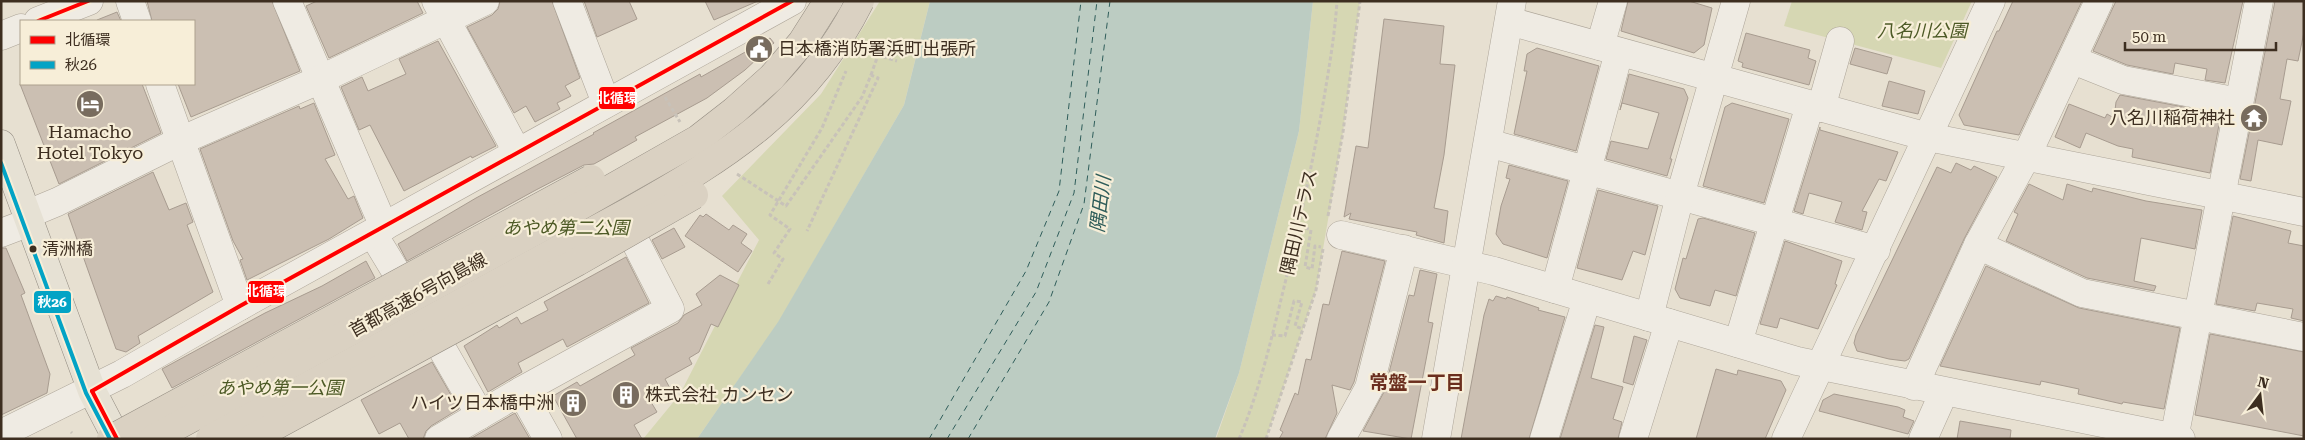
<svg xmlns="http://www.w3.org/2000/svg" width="2305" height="440" font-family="'Roboto Serif','Noto Sans JP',serif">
<rect width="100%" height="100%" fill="#e7e0d1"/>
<g fill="#d6d7b3">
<polygon points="880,1 930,1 904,105 778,323 697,439 643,439 680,394 759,240 722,196 821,94"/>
<polygon points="1313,1 1360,1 1343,132 1316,290 1266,439 1216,439 1239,373 1299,131"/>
<polygon points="1792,1 1972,1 1941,68 1784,26"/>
</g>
<polygon fill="#bcccc2" points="930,1 1313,1 1299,131 1239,373 1215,439 697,439 778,322 904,105"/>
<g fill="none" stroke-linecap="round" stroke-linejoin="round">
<g stroke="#2f5d5a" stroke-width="1" stroke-dasharray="6 5" stroke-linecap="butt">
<polyline points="929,439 1026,271 1059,191 1081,1"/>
<polyline points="947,439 1036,292 1074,193 1097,1"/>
<polyline points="968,439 1049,302 1084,204 1110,1"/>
</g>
</g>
<g fill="#cbbfb2" stroke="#a89c90">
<polygon points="147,1 272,1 300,71 191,117 178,84 194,84 194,21 152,21"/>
<polygon points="317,1 417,1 423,13 329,58 306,6"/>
<polygon points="500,1 552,1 580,78 565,86 571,96 557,103 560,109 535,122 526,106 514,113 467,27 492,15 498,9"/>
<polygon points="584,1 629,1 637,19 597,37"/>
<polygon points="705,1 758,1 714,20"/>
<polygon points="1628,1 1689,1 1712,8 1704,45 1694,53 1621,31"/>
<polygon points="2013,1 2082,1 2019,135 1964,125 1959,115 1997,31 1999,31"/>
<polygon points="2116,1 2243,1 2225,83 2205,80 2207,69 2175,63 2173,74 2127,65 2093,51"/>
<polygon points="2275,1 2304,1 2304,32 2298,61 2287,59 2280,99 2291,101 2282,145 2258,140 2251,181 2240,179"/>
<polygon points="117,12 121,21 98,21 97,20"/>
<polygon points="1384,19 1444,26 1440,64 1455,65 1444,155 1434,208 1448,211 1444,243 1416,235 1417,232 1349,219 1351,213 1344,217 1356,146 1368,148"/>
<polygon points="1746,33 1810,50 1808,58 1816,61 1809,85 1742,67 1743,63 1738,61"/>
<polygon points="770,38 774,43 745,70 707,98 635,137 637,140 594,164 584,165 534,191 407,261 398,244 476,198 594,134 593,133 700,74 701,77"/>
<polygon points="438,41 496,146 472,158 471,156 404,191 370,125 359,130 341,87 362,77 368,91 406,74 399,59"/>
<polygon points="1537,48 1599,66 1576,151 1514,134 1527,71 1524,71 1527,54"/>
<polygon points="1855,48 1892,58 1887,74 1850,64"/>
<polygon points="1629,74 1684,89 1688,98 1670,159 1672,159 1667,176 1606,159 1611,141 1648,149 1659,113 1622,103 1620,110"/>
<polygon points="1889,81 1925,91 1918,114 1882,106"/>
<polygon points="20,84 142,84 161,133 59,184"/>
<polygon points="2120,95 2221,114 2210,173 2132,157 2133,149 2118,146 2086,133 2080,148 2055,137 2069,104 2105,118 2107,114 2114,118 2116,102"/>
<polygon points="314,103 335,155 325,159 348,199 354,196 363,218 329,239 247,280 240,260 243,259 233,241 200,149 299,106 300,109"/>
<polygon points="1732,103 1789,119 1764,203 1703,186 1725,107"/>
<polygon points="1820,127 1820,130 1898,152 1886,181 1879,179 1862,211 1867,212 1862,230 1835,222 1842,202 1809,193 1803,214 1794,211"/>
<polygon points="1956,163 1971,170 1974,166 1997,177 1964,239 1909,359 1905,361 1889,359 1857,351 1854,343 1856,335 1937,167 1951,173"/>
<polygon points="1509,165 1568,181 1547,258 1503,244 1496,234 1501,206 1510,179 1506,178"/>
<polygon points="153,172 169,210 186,203 193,222 187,225 213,292 138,336 140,343 126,352 116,349 68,214"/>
<polygon points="2029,184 2063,200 2067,184 2092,192 2093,188 2146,201 2202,210 2195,249 2141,238 2134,281 2156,286 2154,291 2087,278 2006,241 2018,214 2014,212"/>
<polygon points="1598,190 1658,206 1645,255 1633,251 1622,280 1577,268"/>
<polygon points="706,214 729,230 733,225 747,234 741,243 752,251 738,272 685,236 700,215 703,217"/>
<polygon points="2233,216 2291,231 2288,243 2304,246 2304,321 2291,318 2293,309 2257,303 2255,311 2216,304"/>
<polygon points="1703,218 1755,233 1736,296 1715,290 1710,306 1680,298 1675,289 1683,258 1686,259 1698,219"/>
<polygon points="674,228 685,247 662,259 652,240"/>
<polygon points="1785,241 1842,261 1835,284 1837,285 1818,329 1780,318 1777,328 1760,324"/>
<polygon points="1,248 6,248 25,293 21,295 50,374 47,393 1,415"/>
<polygon points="1342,251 1385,261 1354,382 1350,390 1332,385 1337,413 1325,439 1279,439 1283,432 1280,430 1295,393 1298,395 1306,359 1311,360 1323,304 1329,305"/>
<polygon points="626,257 649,303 567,347 563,339 518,363 522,372 488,392 464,346 497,325 499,328 517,317 521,324 548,310 544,302"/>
<polygon points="366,261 375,278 172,388 162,369 265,313 322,286"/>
<polygon points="1986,266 2079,308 2180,328 2164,409 2123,402 2122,404 2078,394 2079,389 2041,381 2040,385 1940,366"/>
<polygon points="1420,270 1437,274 1428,322 1433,323 1411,439 1363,431 1384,392 1409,295 1414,296"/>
<polygon points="720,275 739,285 718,327 711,324 699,352 689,358 692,364 665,379 671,390 651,402 657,412 634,425 642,439 577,439 553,396 577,382 580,386 635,355 631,348 678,323 684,315 702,305 696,294"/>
<polygon points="1496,296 1506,299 1507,297 1539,308 1538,310 1565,317 1529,439 1461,439 1484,315 1489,299 1493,301"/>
<polygon points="1595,325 1604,327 1591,378 1623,387 1613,419 1622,422 1618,439 1560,439"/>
<polygon points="2210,334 2304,352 2304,436 2195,415"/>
<polygon points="1634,336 1647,340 1633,385 1623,382"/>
<polygon points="432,362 459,409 431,426 426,431 423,439 409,439 400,423 379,434 361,400"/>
<polygon points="1716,369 1737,375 1738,370 1781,381 1786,390 1765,439 1696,439"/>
<polygon points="1834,394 1898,407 1905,410 1903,417 1914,421 1908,434 1819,411 1823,400"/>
<polygon points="515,413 530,439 470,439"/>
<polygon points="1960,421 2011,430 2010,439 1957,439"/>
</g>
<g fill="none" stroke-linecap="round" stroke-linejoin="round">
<defs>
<g id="minor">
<polyline points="130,1 137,21"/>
<polyline points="287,1 384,227"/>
<polyline points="436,1 517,152"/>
<polyline points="567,1 606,103"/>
<polyline points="38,21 89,1"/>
<polyline points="1509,21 1928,137 2304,212"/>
<polyline points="1,36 21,28"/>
<polyline points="1600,46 1613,1"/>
<polyline points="2073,60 2123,80 2239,102"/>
<polyline points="160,84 240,306"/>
<polyline points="1821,108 1840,41"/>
<polyline points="1488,143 1876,250"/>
<polyline points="28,214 57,202 180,141 319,80 485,1"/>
<polyline points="1,233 30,222"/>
<polyline points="373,234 433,333 480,415"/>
<polyline points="1341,235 1494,271 1797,361 2181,439"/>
<polyline points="1978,245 2082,293 2304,337"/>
<polyline points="1555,289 1619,52"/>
<polyline points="1649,317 1680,196 1736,1"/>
<polyline points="1738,343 1810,105"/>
<polyline points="1914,386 1978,245 2026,157 2099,1"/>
<polyline points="521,391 670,309 635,241"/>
<polyline points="1,434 122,374 240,306 792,1"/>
<polyline points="439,439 521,391 548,439"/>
<polyline points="1341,439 1369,388 1404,249"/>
<polyline points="1436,439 1512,1"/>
<polyline points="1544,439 1587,299"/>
<polyline points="1633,439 1669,323"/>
<polyline points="1786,439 1991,1"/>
<polyline points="1923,439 1944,392"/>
<polyline points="2174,439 2259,1"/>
</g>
<polyline id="major" points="1,144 92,391 117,439"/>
</defs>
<use href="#minor" stroke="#ada599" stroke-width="29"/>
<use href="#major" stroke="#928b80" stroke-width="29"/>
<g stroke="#c8c2b9" stroke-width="3" stroke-dasharray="4 2.5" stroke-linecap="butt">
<polyline points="858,49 897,61"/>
<polyline points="871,75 878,55"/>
<polyline points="665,97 680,122"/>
<polyline points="737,174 786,206 862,97 871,75 878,78 807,231"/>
<polyline points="1328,216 1343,132 1360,1"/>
<polyline points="1299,225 1311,230 1305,267 1312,269 1315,246 1321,247"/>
<polyline points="768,284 783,259 774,253 790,229 770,215 822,128 846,71"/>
<polyline points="1272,335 1285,336 1294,301 1302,302 1295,326 1303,329"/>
<polyline points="71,432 72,433"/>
<path d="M1239,439C1262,385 1274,327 1288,271C1302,211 1315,152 1325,92C1330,62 1335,32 1337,1"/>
<polyline points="1266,439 1316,290 1323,249"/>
</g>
<use href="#minor" stroke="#efebe3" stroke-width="28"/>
<use href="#major" stroke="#e6e1d4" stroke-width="28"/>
<defs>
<g id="highway-bridge">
<polyline points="111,439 591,179"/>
<polyline points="153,439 552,222 698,139 734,111 772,77 802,42 828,1"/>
<path d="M210,439C307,386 404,333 501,281C543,258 586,235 628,212C726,157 808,106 860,1"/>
<polyline points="251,439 577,262 694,195"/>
</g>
</defs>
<use href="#highway-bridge" stroke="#928b80" stroke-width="29" stroke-linecap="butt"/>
<use href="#highway-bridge" stroke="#dad1c2" stroke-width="28"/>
<defs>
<g id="bus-1">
<polyline points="38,21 88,1"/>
<polyline points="92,391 240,306 792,1"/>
<polyline points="92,391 117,439"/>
</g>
<polyline id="bus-2" points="1,163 86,393 110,439"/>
</defs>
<use href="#bus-1" stroke="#f7eed8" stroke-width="8"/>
<use href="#bus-2" stroke="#f7eed8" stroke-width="8"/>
<use href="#bus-1" stroke="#f00" stroke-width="4"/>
<use href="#bus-2" stroke="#03a3c5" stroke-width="4"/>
</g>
<defs>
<symbol id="civic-disc" viewBox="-11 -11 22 22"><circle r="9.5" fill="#786c5e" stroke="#f7eed8"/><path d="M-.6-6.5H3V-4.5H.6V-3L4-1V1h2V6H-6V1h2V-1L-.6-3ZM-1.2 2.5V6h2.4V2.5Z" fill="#fff"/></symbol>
<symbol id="hotel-disc" viewBox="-11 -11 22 22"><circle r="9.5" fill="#786c5e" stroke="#f7eed8"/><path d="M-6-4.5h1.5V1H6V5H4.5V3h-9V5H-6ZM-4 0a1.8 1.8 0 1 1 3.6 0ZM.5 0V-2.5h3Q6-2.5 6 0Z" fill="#fff"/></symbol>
<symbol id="temple-disc" viewBox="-11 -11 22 22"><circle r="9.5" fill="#786c5e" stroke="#f7eed8"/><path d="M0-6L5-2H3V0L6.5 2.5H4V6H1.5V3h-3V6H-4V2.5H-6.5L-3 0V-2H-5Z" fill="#fff"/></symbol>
<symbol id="building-disc" viewBox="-11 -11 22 22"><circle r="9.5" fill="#786c5e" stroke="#f7eed8"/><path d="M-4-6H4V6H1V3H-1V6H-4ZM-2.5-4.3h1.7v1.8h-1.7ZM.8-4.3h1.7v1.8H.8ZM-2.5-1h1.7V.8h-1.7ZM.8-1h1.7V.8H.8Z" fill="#fff"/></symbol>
</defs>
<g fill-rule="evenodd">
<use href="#civic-disc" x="743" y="33" width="32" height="32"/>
<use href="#hotel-disc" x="74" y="88" width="32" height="32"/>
<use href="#temple-disc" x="2238" y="102" width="32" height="32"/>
<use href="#building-disc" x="610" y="379" width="32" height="32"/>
<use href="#building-disc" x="557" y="387" width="32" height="32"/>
</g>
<circle fill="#3d2e20" stroke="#f7eed8" stroke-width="2" cx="33" cy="249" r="4.5"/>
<g text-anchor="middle" stroke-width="4.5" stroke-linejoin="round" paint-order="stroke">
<g font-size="17" fill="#3d2e20" stroke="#f7eed8" text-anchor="start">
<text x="42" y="255">清洲橋</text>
</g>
<g font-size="18" font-style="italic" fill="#4d5a26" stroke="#f7eed8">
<text x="1922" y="37">八名川公園</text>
<text x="566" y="234">あやめ第二公園</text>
<text x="280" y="394">あやめ第一公園</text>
</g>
<g font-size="18" fill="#3d2e20" stroke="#f7eed8" text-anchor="start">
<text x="778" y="55">日本橋消防署浜町出張所</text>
<text x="2235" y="124" text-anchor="end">八名川稲荷神社</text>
<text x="90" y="138" text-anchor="middle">Hamacho<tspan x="90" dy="21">Hotel Tokyo</tspan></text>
<text x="645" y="401">株式会社 カンセン</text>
<text x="554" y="409" text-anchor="end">ハイツ日本橋中洲</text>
</g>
<g font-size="18" fill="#3d2e20" stroke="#f7eed8">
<text transform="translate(1299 222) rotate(-77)" y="6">隅田川テラス</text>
<text transform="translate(418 295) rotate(-29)" y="6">首都高速6号向島線</text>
</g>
<g font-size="19" font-style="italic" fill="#2f5d5a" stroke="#f7eed8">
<text transform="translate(1100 204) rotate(-83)" y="7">隅田川</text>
</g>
<g font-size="19" font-weight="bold" fill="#6b2e1e" stroke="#f7eed8">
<text x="1417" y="389">常盤一丁目</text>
</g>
</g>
<g stroke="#f7eed8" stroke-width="2">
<rect x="598" y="86" width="38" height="24" rx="5" fill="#f00"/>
<rect x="247" y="280" width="38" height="24" rx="5" fill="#f00"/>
<rect x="33" y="290" width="39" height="24" rx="5" fill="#03a3c5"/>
</g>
<g font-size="14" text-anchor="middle" font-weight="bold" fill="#fff">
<text x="617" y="103">北循環</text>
<text x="266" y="296">北循環</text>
<text x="52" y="307">秋26</text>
</g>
<rect width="2305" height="440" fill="none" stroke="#3d2e20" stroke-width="5"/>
<rect x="20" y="20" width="175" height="65" fill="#f7eed8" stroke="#ada18e"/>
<rect x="30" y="36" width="25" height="8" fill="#ff0000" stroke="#ada18e"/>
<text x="65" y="45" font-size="15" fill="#3d2e20">北循環</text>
<rect x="30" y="61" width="25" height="8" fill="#03a3c5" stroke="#ada18e"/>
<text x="65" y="70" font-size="15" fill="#3d2e20">秋26</text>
<g transform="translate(2260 395) rotate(15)" stroke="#f7eed8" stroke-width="4" paint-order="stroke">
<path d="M0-4L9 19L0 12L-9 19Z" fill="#3d2e20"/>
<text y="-8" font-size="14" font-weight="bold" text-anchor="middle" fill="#3d2e20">N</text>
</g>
<path d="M2125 42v8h151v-8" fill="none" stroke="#3d2e20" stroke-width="2.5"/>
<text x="2132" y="42" font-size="15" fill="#3d2e20" stroke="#f7eed8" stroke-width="4" paint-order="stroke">50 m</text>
</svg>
